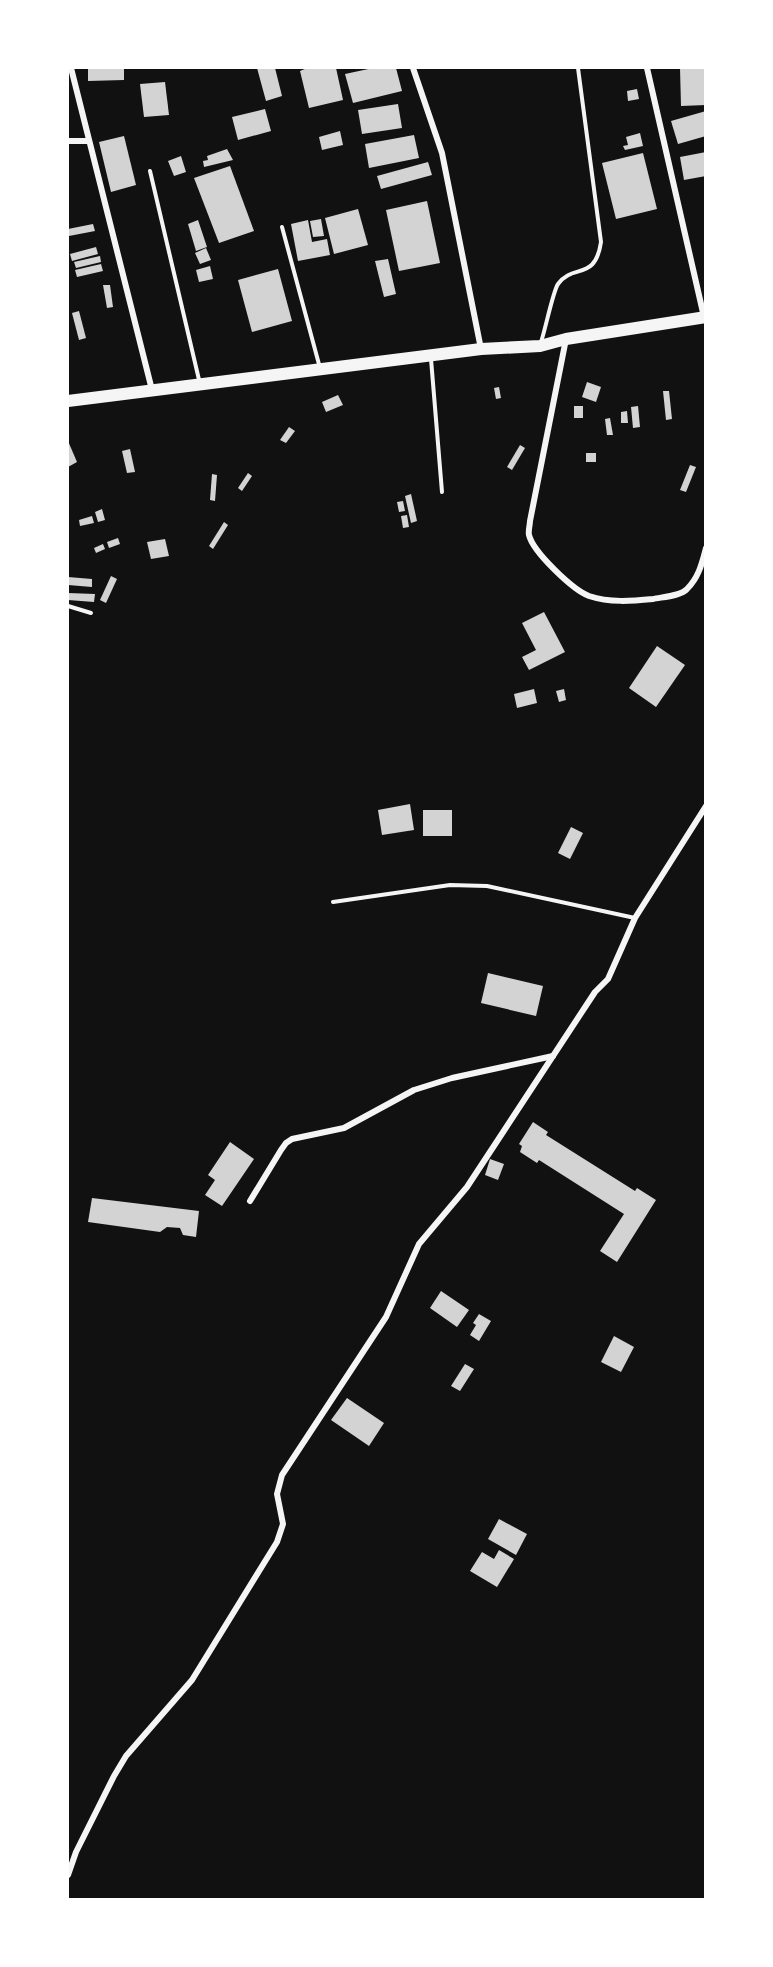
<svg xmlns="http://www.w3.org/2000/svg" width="773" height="1967" font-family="'Crimson Pro',serif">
<rect width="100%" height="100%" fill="#111"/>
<g fill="#d3d3d3">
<polygon points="88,68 124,68 124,80 88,81"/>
<polygon points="257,68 275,68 282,96 266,101"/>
<polygon points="307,68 336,68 343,100 309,108 300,71"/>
<polygon points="373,68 396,68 402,91 353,103 345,74"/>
<polygon points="680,68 705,68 706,105 681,106"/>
<polygon points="165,82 169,115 144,117 140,84"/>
<polygon points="637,89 639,99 628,101 627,91"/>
<polygon points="398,104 402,128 362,134 358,110"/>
<polygon points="265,109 271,131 238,140 232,117"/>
<polygon points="706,111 706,136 678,144 671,121"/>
<polygon points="340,131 343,145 322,150 319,137"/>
<polygon points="640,133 643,146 625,150 623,146 628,145 626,137"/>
<polygon points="414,135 419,158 369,168 365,144"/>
<polygon points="124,136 136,185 111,192 99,142"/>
<polygon points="227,149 233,160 204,167 203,161 208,160 207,156"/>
<polygon points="706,152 706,176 684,180 680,157"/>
<polygon points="643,153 657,209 616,219 602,163"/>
<polygon points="181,156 186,172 174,176 168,161"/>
<polygon points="428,162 432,175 381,189 377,176"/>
<polygon points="230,166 254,231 219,243 194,178"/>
<polygon points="427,201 440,263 399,271 386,210"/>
<polygon points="358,209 368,245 334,254 325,218"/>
<polygon points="321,219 324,236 313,237 310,221"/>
<polygon points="198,220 207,247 196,251 188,224"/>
<polygon points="308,220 312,242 327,239 330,255 298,261 291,224"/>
<polygon points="93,224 95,231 69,236 68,229"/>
<polygon points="96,247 98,254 72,261 70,254"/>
<polygon points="206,248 211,260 200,264 195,253"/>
<polygon points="100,256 101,262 76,268 74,262"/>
<polygon points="388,259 396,294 384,297 375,261"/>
<polygon points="101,264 103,271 77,277 75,270"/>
<polygon points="210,266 213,279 199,282 196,270"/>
<polygon points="278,269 292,321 252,332 238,280"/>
<polygon points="103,285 110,285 113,307 107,308"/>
<polygon points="79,311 86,338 79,340 72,313"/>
<polygon points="587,382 601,387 596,402 582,397"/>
<polygon points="499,387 501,398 496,399 494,388"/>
<polygon points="663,391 669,391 672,419 666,420"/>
<polygon points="338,395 343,405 326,412 322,402"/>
<rect x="574" y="406" width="9" height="12"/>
<polygon points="638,406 640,427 633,428 631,407"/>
<polygon points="627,411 628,423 621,423 621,412"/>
<polygon points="610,418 613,435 607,435 605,419"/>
<polygon points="289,427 295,431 286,443 280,440"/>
<polygon points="68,441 77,462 68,467"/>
<polygon points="520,445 525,448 512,470 507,467"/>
<polygon points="130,449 135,472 127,473 122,451"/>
<rect x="586" y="453" width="10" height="9"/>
<polygon points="690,465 696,467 686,492 680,490"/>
<polygon points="248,473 252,476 242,491 238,488"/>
<polygon points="212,474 217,475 215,501 210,500"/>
<polygon points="411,494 417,521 411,523 405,496"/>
<polygon points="403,501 405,511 399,512 397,502"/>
<polygon points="102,509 105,520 98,522 95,512"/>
<polygon points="407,515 409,527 403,528 401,516"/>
<polygon points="92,516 94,523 80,526 79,520"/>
<polygon points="224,522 228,525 213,549 209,546"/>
<polygon points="118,538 120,544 109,548 107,542"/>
<polygon points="165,539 169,556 151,559 147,542"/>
<polygon points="103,544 105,549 96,553 94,548"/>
<polygon points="111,576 117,579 106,603 100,600"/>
<polygon points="68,577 92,579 92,587 68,585"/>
<polygon points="68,593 95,594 94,602 68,600"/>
<polygon points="544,612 565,652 529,670 522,657 536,650 522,623"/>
<polygon points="657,646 685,665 656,707 629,688"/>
<polygon points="534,689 537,703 517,708 514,694"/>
<polygon points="564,689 566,700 559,702 556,691"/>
<polygon points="410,804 414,830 382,835 378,810"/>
<rect x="423" y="810" width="29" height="26"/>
<polygon points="571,827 583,833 570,859 558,853"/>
<polygon points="488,973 543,986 536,1016 481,1003"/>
<polygon points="533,1122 548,1132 546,1135 635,1191 637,1188 656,1200 617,1262 600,1251 624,1214 539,1160 537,1163 520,1152 522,1146 519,1144"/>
<polygon points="230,1142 254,1159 222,1206 205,1195 215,1180 208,1175"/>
<polygon points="490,1159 504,1164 498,1180 485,1175"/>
<polygon points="92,1198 199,1211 196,1237 183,1235 180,1228 167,1227 160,1232 88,1222"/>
<polygon points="441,1291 469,1310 457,1327 430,1308"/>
<polygon points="479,1314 491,1321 479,1341 470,1335 476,1325 473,1323"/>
<polygon points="614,1336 634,1347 621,1372 601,1362"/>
<polygon points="465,1364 474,1369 460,1391 451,1386"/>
<polygon points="347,1398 384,1423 369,1446 331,1420"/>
<polygon points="499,1519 527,1534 516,1555 488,1539"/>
<polygon points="499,1550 514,1559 497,1587 470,1571 482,1552 494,1559"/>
</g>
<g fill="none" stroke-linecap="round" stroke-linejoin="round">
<g stroke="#f5f5f5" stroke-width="4">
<polyline points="150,171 200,384"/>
<polyline points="282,227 320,368"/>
<path d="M541,342C545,331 553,291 558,284C573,263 595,282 601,242L578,68"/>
<polyline points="431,359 442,492"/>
<polyline points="68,606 91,613"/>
<polyline points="333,902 450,885 487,886 635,918"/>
</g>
<g stroke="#f5f5f5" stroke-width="6">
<polyline points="71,68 152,390"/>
<polyline points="413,68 442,153 481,349"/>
<polyline points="647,68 704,317"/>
<polyline points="68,141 89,141"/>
<path d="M566,339L530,521C530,525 528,531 529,535C533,552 573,590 589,596C610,603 632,601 653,599C662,597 681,596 687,589C699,577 702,563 706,548"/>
<polyline points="250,1201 281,1150 286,1143 292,1139 344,1128 414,1090 452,1078 553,1056"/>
<polyline points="68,1875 76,1852 114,1776 126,1756 192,1680 277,1542 283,1524 277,1494 282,1475 386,1317 419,1244 467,1187 595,992 608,979 635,918 706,806"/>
</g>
<polyline stroke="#f5f5f5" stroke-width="12" points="68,401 481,349 540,346 566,339 706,317"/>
</g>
<rect width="773" height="1967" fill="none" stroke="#ffffff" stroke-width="138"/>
</svg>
